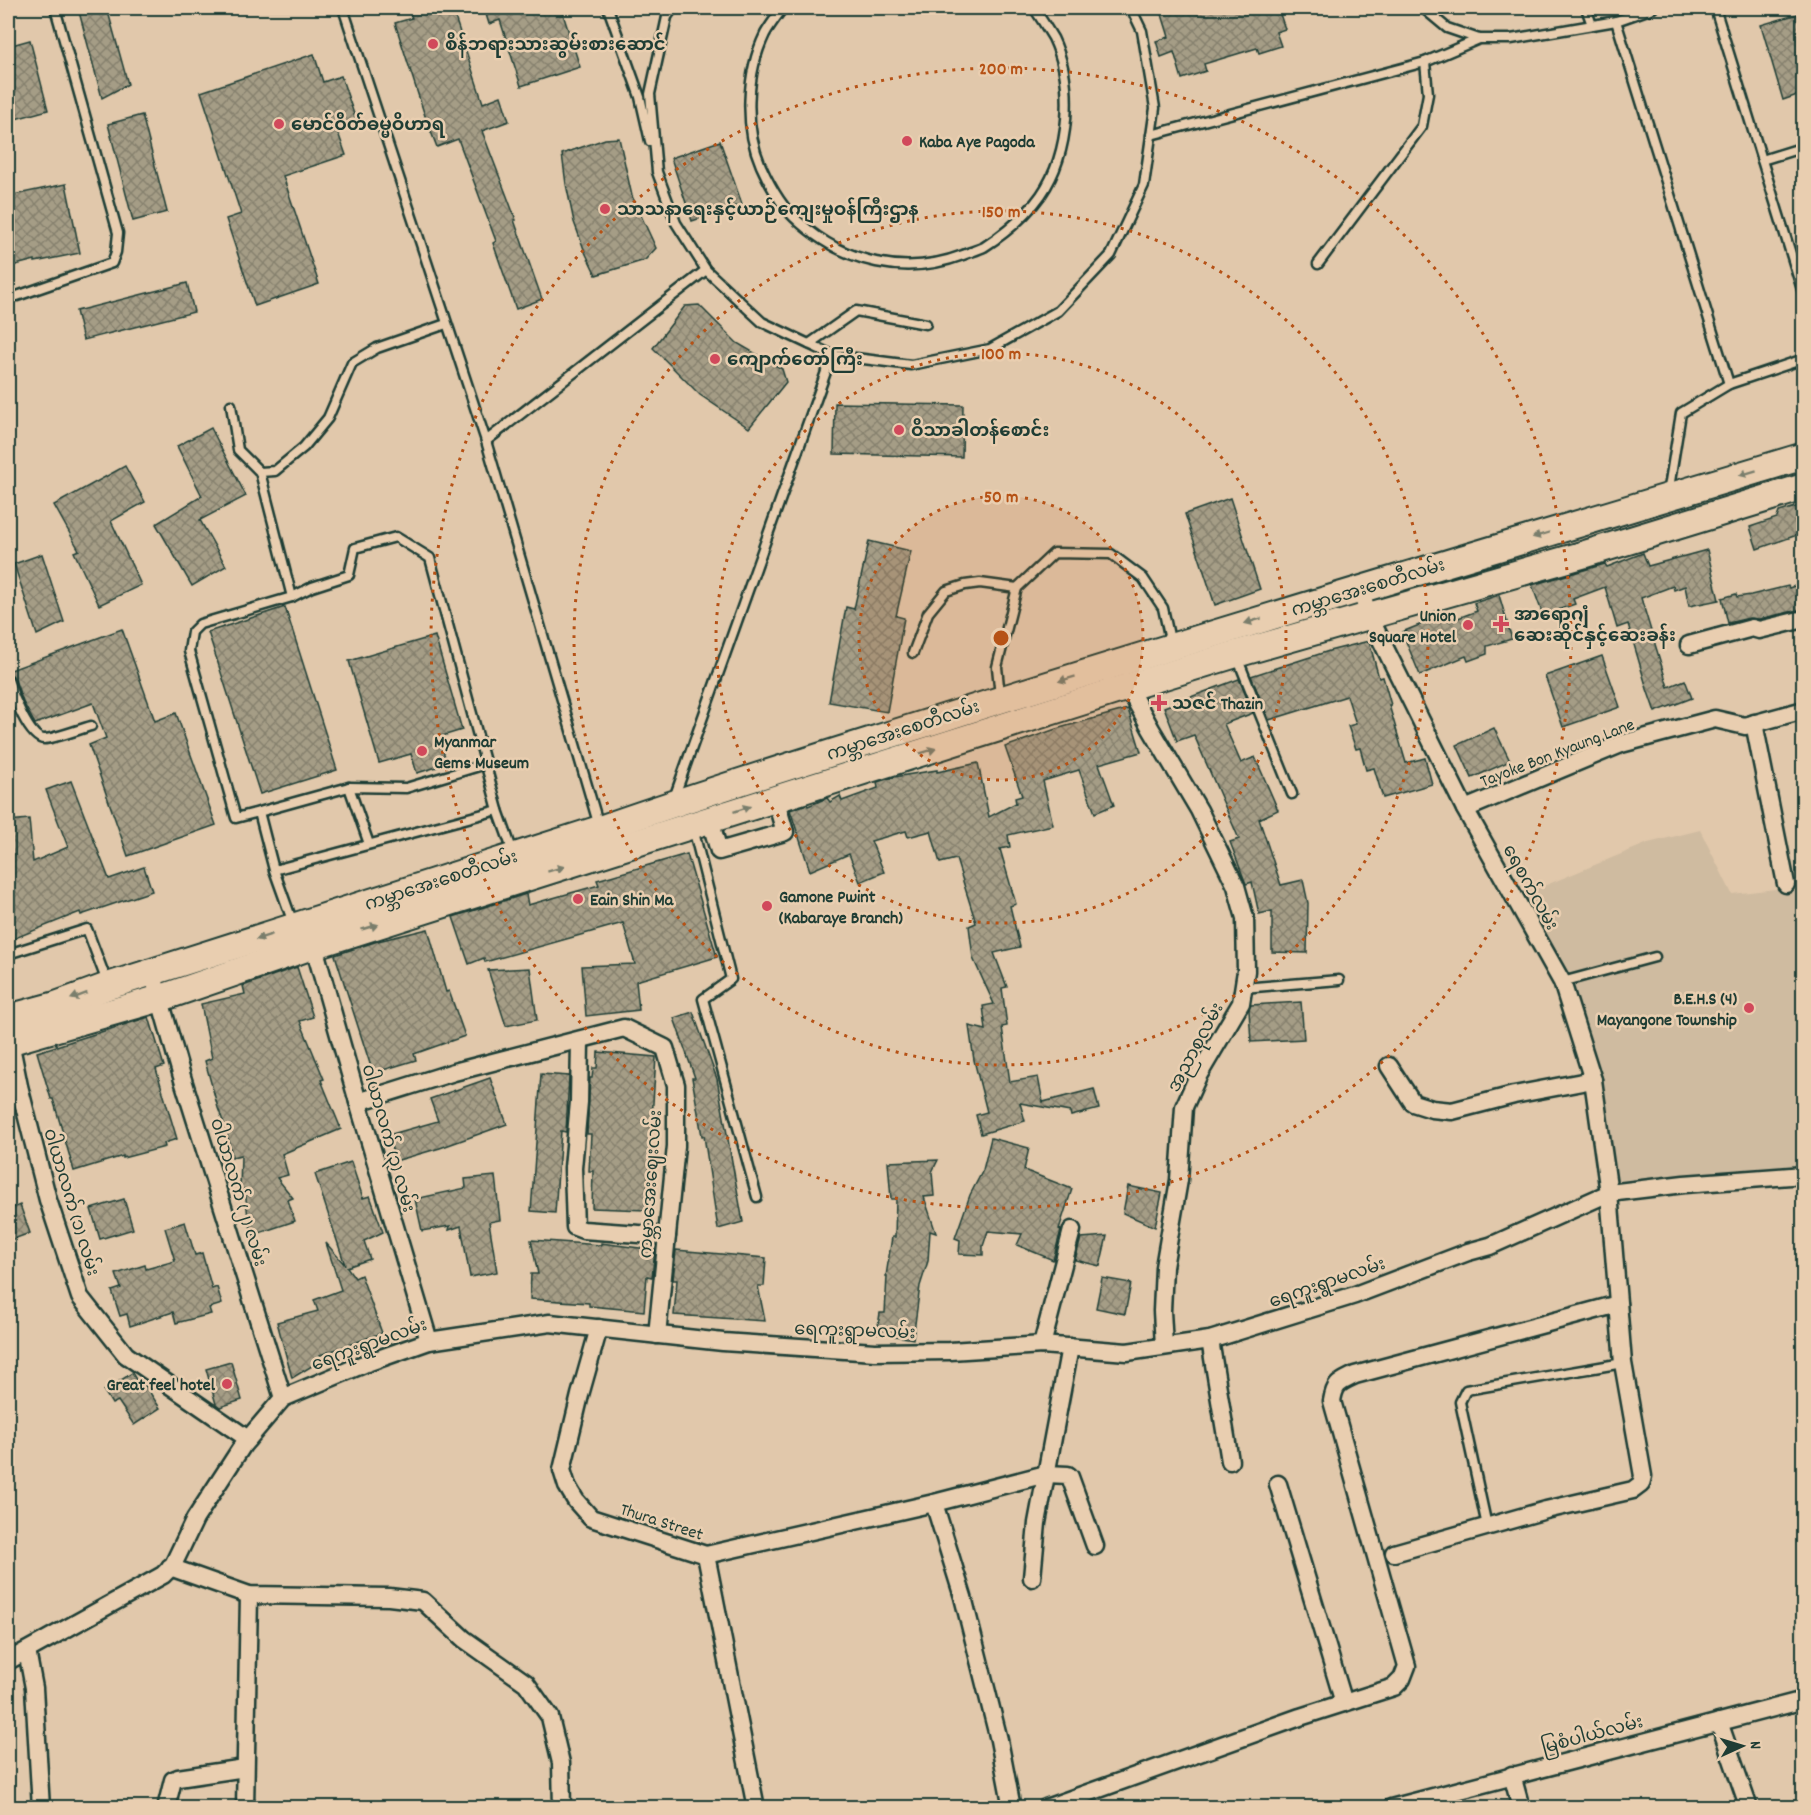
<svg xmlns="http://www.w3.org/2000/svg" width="1811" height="1815" font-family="Dekko,'Noto Sans Myanmar',sans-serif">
<defs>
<pattern id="building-cross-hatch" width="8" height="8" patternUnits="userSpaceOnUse" patternTransform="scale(1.5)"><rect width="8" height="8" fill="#a59d86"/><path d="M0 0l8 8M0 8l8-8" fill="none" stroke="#86816e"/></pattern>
</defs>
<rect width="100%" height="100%" fill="#e1c8ab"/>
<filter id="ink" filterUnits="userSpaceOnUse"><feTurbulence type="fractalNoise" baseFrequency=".0167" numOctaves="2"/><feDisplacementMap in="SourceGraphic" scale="12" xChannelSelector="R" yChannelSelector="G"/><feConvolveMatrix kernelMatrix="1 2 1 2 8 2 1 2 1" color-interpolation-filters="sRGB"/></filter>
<g filter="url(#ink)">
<polygon fill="#cfbba0" points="1700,830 1732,894 1803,886 1803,1175 1609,1193 1562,982 1522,895 1648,843"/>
<g fill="url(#building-cross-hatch)" stroke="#1f3d34" stroke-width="1.5">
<polygon points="78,8 107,8 128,84 102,98"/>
<polygon points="408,8 433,8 434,11 452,8 483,103 501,96 509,121 482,131 516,220 514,220 542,299 516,309 493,243 496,241 458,139 437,147 426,119 395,23 412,18"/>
<polygon points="484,8 561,8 580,67 521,86 500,20 489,24"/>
<polygon points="1160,8 1278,8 1285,29 1276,32 1281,46 1259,53 1257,48 1204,64 1206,71 1182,79 1174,52 1161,57 1156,41 1169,37"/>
<polygon points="1798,14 1803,33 1803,93 1783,100 1761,25"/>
<polygon points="30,40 48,110 8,121 8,46"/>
<polygon points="314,54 323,82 341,76 356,120 336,127 346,155 283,176 319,284 255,306 226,219 241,214 201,92"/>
<polygon points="142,115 167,212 133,221 108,124"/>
<polygon points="619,138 632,196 656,248 645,260 596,275 585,252 574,222 566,184 562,154 605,139"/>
<polygon points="720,141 742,204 692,221 671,158"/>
<polygon points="66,184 80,253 35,262 35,260 8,267 8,196"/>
<polygon points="187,283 194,312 83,340 76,311"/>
<polygon points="699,305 737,343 782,369 786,382 749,428 700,395 653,348 685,306"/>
<polygon points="835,403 963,405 962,457 834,454"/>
<polygon points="211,428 246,496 200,520 226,566 192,586 156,524 202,496 177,446"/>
<polygon points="125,466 145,502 111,521 141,585 99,605 74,552 79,550 54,505"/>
<polygon points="1230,498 1260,589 1215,605 1185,514"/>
<polygon points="1799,506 1803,519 1803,533 1757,549 1750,527 1777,518 1779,512"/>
<polygon points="869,541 911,551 896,616 904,618 887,712 829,702 846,607 854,609"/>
<polygon points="1707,550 1719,600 1689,606 1685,586 1674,590 1673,586 1641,598 1668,687 1685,680 1692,698 1655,712 1647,689 1628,624 1617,628 1605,587 1573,599 1575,604 1543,615 1532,585 1605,564 1607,567 1643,553 1648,566"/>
<polygon points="42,554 64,622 37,635 14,564"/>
<polygon points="1803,583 1803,609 1759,619 1749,618 1728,623 1722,598 1736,594 1737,597 1751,595 1788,586 1789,588"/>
<polygon points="1499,595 1512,639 1487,646 1487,654 1468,661 1466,656 1420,675 1402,632 1447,614 1450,621 1477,611 1474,603"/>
<polygon points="285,607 337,770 260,794 208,632"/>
<polygon points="122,629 155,721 176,713 216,825 128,856 89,745 106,738 93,703 35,724 23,702 14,677 8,671"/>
<polygon points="435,636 462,730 439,737 447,764 417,773 411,754 379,763 349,661"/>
<polygon points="1369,641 1379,678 1383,677 1391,705 1389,705 1406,763 1425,758 1432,784 1383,798 1374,768 1366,770 1360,748 1356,749 1348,726 1356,724 1347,696 1269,720 1251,676 1329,651"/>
<polygon points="1602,656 1620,707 1563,727 1545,676"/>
<polygon points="1239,679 1253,713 1224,724 1241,763 1255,757 1278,810 1259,819 1281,885 1303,880 1308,903 1307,953 1272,952 1272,911 1259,914 1252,882 1246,884 1230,842 1239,839 1194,735 1177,741 1164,707"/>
<polygon points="1128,709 1141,752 1099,764 1114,805 1095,813 1079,770 1043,781 1053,825 1008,835 1010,847 1000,849 1016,904 1010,906 1020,947 994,953 1007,987 1002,988 1007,1026 1002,1027 1010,1082 1038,1077 1043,1102 1094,1089 1099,1109 1071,1116 1070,1112 1020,1103 1025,1121 981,1134 976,1115 987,1112 974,1060 969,1026 986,1030 983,1006 994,1004 973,958 969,926 976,923 956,859 940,863 931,831 908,837 906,831 871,841 884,872 860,882 849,854 810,871 790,810 807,804 808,806 827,798 830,802 840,796 842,801 878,788 877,782 894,777 937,770 937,772 978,763 989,817 1016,803 1015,798 1022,796 1005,747 1056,729"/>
<polygon points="1494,728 1510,761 1472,778 1457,745"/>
<polygon points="71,781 109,879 144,867 152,891 81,915 80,912 8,941 8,821 29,819 33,862 68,847 46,790"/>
<polygon points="687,854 717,957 636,981 639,1010 586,1016 582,966 635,964 623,923 485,962 484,958 469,964 453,917 526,894 528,905 599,885 597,880"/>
<polygon points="428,929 446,992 449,991 465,1036 414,1054 416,1060 373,1073 335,955 378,941"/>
<polygon points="297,967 313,1017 300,1021 324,1079 321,1080 341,1129 282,1154 288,1175 277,1178 293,1198 288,1200 295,1221 253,1235 248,1218 245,1189 240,1190 241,1155 232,1157 226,1129 218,1108 205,1061 212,1058 201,1004 245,994 243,986"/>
<polygon points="530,968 537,1020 506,1026 488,970"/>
<polygon points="1301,1002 1304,1039 1251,1042 1249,1010 1251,1005"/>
<polygon points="693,1012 717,1079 743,1222 718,1229 704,1136 702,1136 692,1078 695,1078 674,1018"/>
<polygon points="149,1017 164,1066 156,1069 177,1139 164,1143 165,1147 123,1158 123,1156 74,1171 53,1099 51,1099 37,1052"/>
<polygon points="598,1052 656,1057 646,1210 592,1208 593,1171 589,1171 591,1134 587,1134 590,1078 592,1078 593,1068 597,1068"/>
<polygon points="541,1074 569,1076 566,1132 561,1131 555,1213 531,1211"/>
<polygon points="490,1078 507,1124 440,1148 395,1161 388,1135 438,1121 430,1099"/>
<polygon points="991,1138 1029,1148 1024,1170 1072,1189 1059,1229 1061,1230 1053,1260 1017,1245 1022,1234 988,1231 983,1246 983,1255 959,1254 960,1240 955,1238 970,1195 983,1170"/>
<polygon points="938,1160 932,1172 934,1196 924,1197 936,1233 930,1231 928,1261 920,1286 913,1339 877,1333 880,1313 885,1313 887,1276 886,1276 892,1237 895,1237 896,1199 891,1199 888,1162"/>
<polygon points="351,1162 363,1198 370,1196 383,1232 364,1241 370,1259 347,1267 355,1278 361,1275 382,1333 320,1355 322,1360 292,1378 277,1322 318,1311 314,1300 341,1290 326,1243 345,1265 315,1174"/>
<polygon points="495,1176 500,1220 489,1222 497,1272 470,1277 461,1226 449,1230 450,1226 422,1231 415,1199 466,1188 465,1179"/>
<polygon points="1128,1186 1162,1193 1155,1227 1123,1213"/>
<polygon points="124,1199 133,1229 100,1239 91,1209"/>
<polygon points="20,1205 30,1233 8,1241 8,1210"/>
<polygon points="185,1222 195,1255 202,1253 212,1289 217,1287 222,1304 209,1308 211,1314 176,1323 173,1312 130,1326 127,1314 120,1316 112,1291 121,1288 116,1274 145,1265 146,1269 175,1261 165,1228"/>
<polygon points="1107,1236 1100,1266 1075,1260 1081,1238"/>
<polygon points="531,1240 601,1245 601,1243 655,1250 652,1277 647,1276 644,1311 589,1306 589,1303 530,1299 531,1274 538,1274"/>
<polygon points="676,1250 766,1258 764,1286 758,1286 765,1321 674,1315 677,1280 673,1280"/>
<polygon points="1102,1278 1131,1283 1125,1314 1096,1308"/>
<polygon points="231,1362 242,1400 220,1407 216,1404 206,1369"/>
<polygon points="132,1373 141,1388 145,1385 160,1408 134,1425 118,1401 112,1404 104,1391"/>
</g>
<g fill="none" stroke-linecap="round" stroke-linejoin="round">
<defs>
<g id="lane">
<polyline points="343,8 486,441 599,826"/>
<polyline points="608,8 640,97 650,141"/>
<polyline points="673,8 667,17 650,94 657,172 676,223 706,270 762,322 832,355 911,365 990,349 1058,311 1111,255 1144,185 1155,108 1142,31 1131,8"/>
<path d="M783,8C777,16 770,25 765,34C746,73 744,127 761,166C770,186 782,208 799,222C845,263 905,277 963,255C970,252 978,250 984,247C1006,233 1026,216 1041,195C1070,153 1075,84 1053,38C1047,28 1040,17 1034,8"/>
<polyline points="1423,8 1447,28 1479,39 1511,39 1616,21 1653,8"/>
<polyline points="1586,8 1592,25"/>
<polyline points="1715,8 1804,296"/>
<polyline points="1616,21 1729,384"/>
<polyline points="1151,135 1425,62"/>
<polyline points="1762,160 1804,147"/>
<polyline points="1318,264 1422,126 1428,94 1425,62 1479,39"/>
<polyline points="8,296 17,296 112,263 116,252 118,233 55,8"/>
<polyline points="809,344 856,311 926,324"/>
<polyline points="231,405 238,450 260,472 275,471 304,447 328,418 352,363 377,348 446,324"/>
<polyline points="486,441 706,270"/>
<polyline points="260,472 292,597"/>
<polyline points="1668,494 1681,413 1729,384 1804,359"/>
<polyline points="913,653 928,613 946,591 965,585 980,583 1017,588"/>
<polyline points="1237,657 1292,794"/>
<path d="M8,680C12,693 29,739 44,739C53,739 80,729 91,726"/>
<polyline points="1000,696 997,667 1017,588 1054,553 1111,554 1143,578 1163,608 1171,645"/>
<polyline points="349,787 369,844"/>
<polyline points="674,798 832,355"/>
<polyline points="498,810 514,855"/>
<polyline points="259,812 349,787 406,788 486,764"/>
<polyline points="693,828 731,979 703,999 757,1197"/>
<polyline points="274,870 498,810 430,558 396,537 355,548 349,575 312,587 292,597 200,624 192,632 189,651 236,818 259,812 274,870 293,923"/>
<polyline points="8,954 87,929 107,982"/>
<polyline points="1562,982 1655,957"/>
<polyline points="1243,988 1339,980"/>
<polyline points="1487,1526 1460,1402 1466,1390 1623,1363"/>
</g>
<g id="street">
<polyline points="1360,589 1369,616 1465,809 1562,982 1593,1080 1609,1193 1623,1363 1643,1476 1641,1484 1633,1490 1546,1510 1394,1553"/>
<polyline points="1689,645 1752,628 1759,630 1804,619"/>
<polyline points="1128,687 1151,729 1199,810 1236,886 1245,918 1246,971 1241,1003 1198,1076 1184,1107 1179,1180 1164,1267 1162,1311 1164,1346"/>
<polyline points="1754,723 1786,884"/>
<polyline points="1465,809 1621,744 1715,719 1745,726 1804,710"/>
<polyline points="710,820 719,851 785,832 775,798"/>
<polyline points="311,936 358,1102 429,1341"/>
<polyline points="152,972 183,1080 283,1398"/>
<polyline points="580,1040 579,1102 573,1168 575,1227 583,1230 667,1236"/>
<polyline points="10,1041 19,1086 48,1200 80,1297 126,1355 248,1439"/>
<polyline points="1389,1066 1413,1103 1432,1109 1452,1111 1514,1095 1593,1080"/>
<polyline points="358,1102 454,1072 624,1028 665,1048 676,1085 676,1146 657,1335"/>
<polyline points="599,1328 580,1395 562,1470 567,1486 576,1501 591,1518 706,1555"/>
<polyline points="1210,1340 1230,1461"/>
<polyline points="1042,1345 1072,1230"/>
<polyline points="1278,1484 1344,1703"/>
<polyline points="934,1503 963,1597 999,1740 1012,1808"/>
<polyline points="706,1555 934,1503 1046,1474 1068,1475 1070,1477 1095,1546"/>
<polyline points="706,1555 756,1808"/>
<polyline points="170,1567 249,1595 389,1597 423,1601 464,1639 526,1683 550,1717 561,1763 562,1808"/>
<polyline points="1032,1578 1037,1523 1070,1347"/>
<polyline points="27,1651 34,1688 41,1808"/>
<polyline points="8,1661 163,1575 173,1565 195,1519 243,1445 283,1398 364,1364 429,1341 550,1323 723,1342 875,1352 950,1351 1042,1345 1127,1352 1210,1340 1355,1295 1468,1252 1490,1246 1609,1193 1684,1184 1804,1175"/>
<polyline points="1719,1722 1749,1808"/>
<polyline points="1512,1775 1521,1808"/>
<polyline points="166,1808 173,1780 178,1778 245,1768"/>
<polyline points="245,1808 249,1595"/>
<path d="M1046,1808L1300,1717L1394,1687L1402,1679L1407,1666L1332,1401C1335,1383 1339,1383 1355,1375L1618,1304"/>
<polyline points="1391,1808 1804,1700"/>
</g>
<g id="primary">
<path d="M8,1018L56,1005L108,986L600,829C713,789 829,754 943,718C1229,627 1517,543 1804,456"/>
<polyline points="8,1042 161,998 315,945 1128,687 1236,654 1582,555 1804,487"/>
</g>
</defs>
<use href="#lane" stroke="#1f3d34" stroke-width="13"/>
<use href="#street" stroke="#1f3d34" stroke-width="21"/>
<use href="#primary" stroke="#1f3d34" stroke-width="30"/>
<use href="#lane" stroke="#e9ceb0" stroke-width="8"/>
<use href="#street" stroke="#e9ceb0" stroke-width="16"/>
<use href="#primary" stroke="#e9ceb0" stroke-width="26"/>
</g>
<defs><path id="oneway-solid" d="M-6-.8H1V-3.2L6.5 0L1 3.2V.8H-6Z" transform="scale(1.5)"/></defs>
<g fill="#7a7e6c">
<use href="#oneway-solid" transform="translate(1748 473) rotate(163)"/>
<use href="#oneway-solid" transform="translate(1541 535) rotate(163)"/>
<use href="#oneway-solid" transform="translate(1253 621) rotate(163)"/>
<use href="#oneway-solid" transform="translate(1067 679) rotate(163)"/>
<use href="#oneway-solid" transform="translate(928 751) rotate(-17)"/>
<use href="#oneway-solid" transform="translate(742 809) rotate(-18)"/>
<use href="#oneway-solid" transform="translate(556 869) rotate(-17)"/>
<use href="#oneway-solid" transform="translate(370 927) rotate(-17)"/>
<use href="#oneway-solid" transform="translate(264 937) rotate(162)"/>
<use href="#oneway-solid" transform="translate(79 996) rotate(160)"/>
</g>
</g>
<circle cx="1001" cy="638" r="142" fill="#b65216" fill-opacity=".12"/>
<g fill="none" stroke="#b65216" stroke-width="3" stroke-dasharray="3 6">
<circle cx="1001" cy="638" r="142"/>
<circle cx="1001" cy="638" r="285"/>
<circle cx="1001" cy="638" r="427"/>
<circle cx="1001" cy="638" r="570"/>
</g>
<g fill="#d1495b" stroke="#e9ceb0" stroke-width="2">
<circle cx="433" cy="44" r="6"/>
<circle cx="279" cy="124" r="6"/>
<circle cx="907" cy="141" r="6"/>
<circle cx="605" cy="209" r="6"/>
<circle cx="715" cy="359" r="6"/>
<circle cx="899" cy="430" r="6"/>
<path d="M1498 615h6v6h6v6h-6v6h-6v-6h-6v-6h6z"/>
<circle cx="1468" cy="625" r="6"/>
<path d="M1156 694h6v6h6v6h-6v6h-6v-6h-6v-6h6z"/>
<circle cx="422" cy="751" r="6"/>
<circle cx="578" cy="899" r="6"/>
<circle cx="767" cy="906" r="6"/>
<circle cx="1749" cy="1008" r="6"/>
<circle cx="227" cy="1384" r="6"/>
</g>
<g text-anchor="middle" stroke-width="5" stroke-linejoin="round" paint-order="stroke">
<g font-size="18" font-weight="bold" fill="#1f3d34" stroke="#e9ceb0" text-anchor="start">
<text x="445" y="50">စိန်ဘရားသားဆွမ်းစားဆောင်</text>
<text x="291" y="130">မောင်ဝိတ်ဓမ္မဝိဟာရ</text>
<text x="919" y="147">Kaba Aye Pagoda</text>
<text x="617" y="215">သာသနာရေးနှင့်ယာဉ်ကျေးမှုဝန်ကြီးဌာန</text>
<text x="727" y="365">ကျောက်တော်ကြီး</text>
<text x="911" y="436">ဝိသာခါတန်စောင်း</text>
<text x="1514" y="620">အာရောဂျံ<tspan x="1514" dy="21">ဆေးဆိုင်နှင့်ဆေးခန်း</tspan></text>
<text x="1456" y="621" text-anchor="end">Union<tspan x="1456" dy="21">Square Hotel</tspan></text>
<text x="1172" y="709">သဇင် Thazin</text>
<text x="434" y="747">Myanmar<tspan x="434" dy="21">Gems Museum</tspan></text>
<text x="779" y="902">Gamone Pwint<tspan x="779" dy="21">(Kabaraye Branch)</tspan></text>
<text x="590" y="905">Eain Shin Ma</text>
<text x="1737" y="1004" text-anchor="end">B.E.H.S (4)<tspan x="1737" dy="21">Mayangone Township</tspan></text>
<text x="215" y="1390" text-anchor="end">Great feel hotel</text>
</g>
<g font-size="18" fill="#1f3d34" stroke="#e9ceb0">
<text transform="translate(1368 587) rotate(-17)" y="6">ကမ္ဘာအေးစေတီလမ်း</text>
<text transform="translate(903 730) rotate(-18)" y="6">ကမ္ဘာအေးစေတီလမ်း</text>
<text transform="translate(1557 752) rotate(-21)" y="6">Tayoke Bon Kyaung Lane</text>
<text transform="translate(441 880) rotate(-18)" y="6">ကမ္ဘာအေးစေတီလမ်း</text>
<text transform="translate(1531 887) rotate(61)" y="6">ရေစက်လမ်း</text>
<text transform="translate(1195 1047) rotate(-62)" y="6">အညာစုလမ်း</text>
<text transform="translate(389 1138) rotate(74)" y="6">ဝါယာလက် (၃) လမ်း</text>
<text transform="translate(650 1184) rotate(-86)" y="6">ကမ္ဘာအေးဈေးလမ်း</text>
<text transform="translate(239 1192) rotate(73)" y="6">ဝါယာလက် (၂) လမ်း</text>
<text transform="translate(72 1202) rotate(73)" y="6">ဝါယာလက် (၁) လမ်း</text>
<text transform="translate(1327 1282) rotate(-19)" y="6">ရေကူးရွာမလမ်း</text>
<text transform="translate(855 1330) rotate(2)" y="6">ရေကူးရွာမလမ်း</text>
<text transform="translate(369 1344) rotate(-20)" y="6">ရေကူးရွာမလမ်း</text>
<text transform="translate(662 1521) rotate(18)" y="6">Thura Street</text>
<text transform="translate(1592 1734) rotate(-15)" y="6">မြစံပါယ်လမ်း</text>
</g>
</g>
<circle cx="1001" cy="638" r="9" fill="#b65216" stroke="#e9ceb0" stroke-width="3"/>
<g font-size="18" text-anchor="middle" font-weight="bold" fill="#b65216" stroke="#e9ceb0" stroke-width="5" stroke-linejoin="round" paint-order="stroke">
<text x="1001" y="74">200 m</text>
<text x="1001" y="217">150 m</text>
<text x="1001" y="359">100 m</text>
<text x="1001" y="502">50 m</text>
</g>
<rect width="1811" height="1815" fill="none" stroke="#e9ceb0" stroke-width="30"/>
<rect x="15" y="15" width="1781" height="1785" fill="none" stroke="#1f3d34" stroke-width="2" filter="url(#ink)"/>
<g transform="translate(1742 1746) rotate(86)" stroke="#e9ceb0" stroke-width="4.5" paint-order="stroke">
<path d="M0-4.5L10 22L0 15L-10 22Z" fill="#1f3d34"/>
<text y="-9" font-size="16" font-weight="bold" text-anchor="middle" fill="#1f3d34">N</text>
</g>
</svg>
